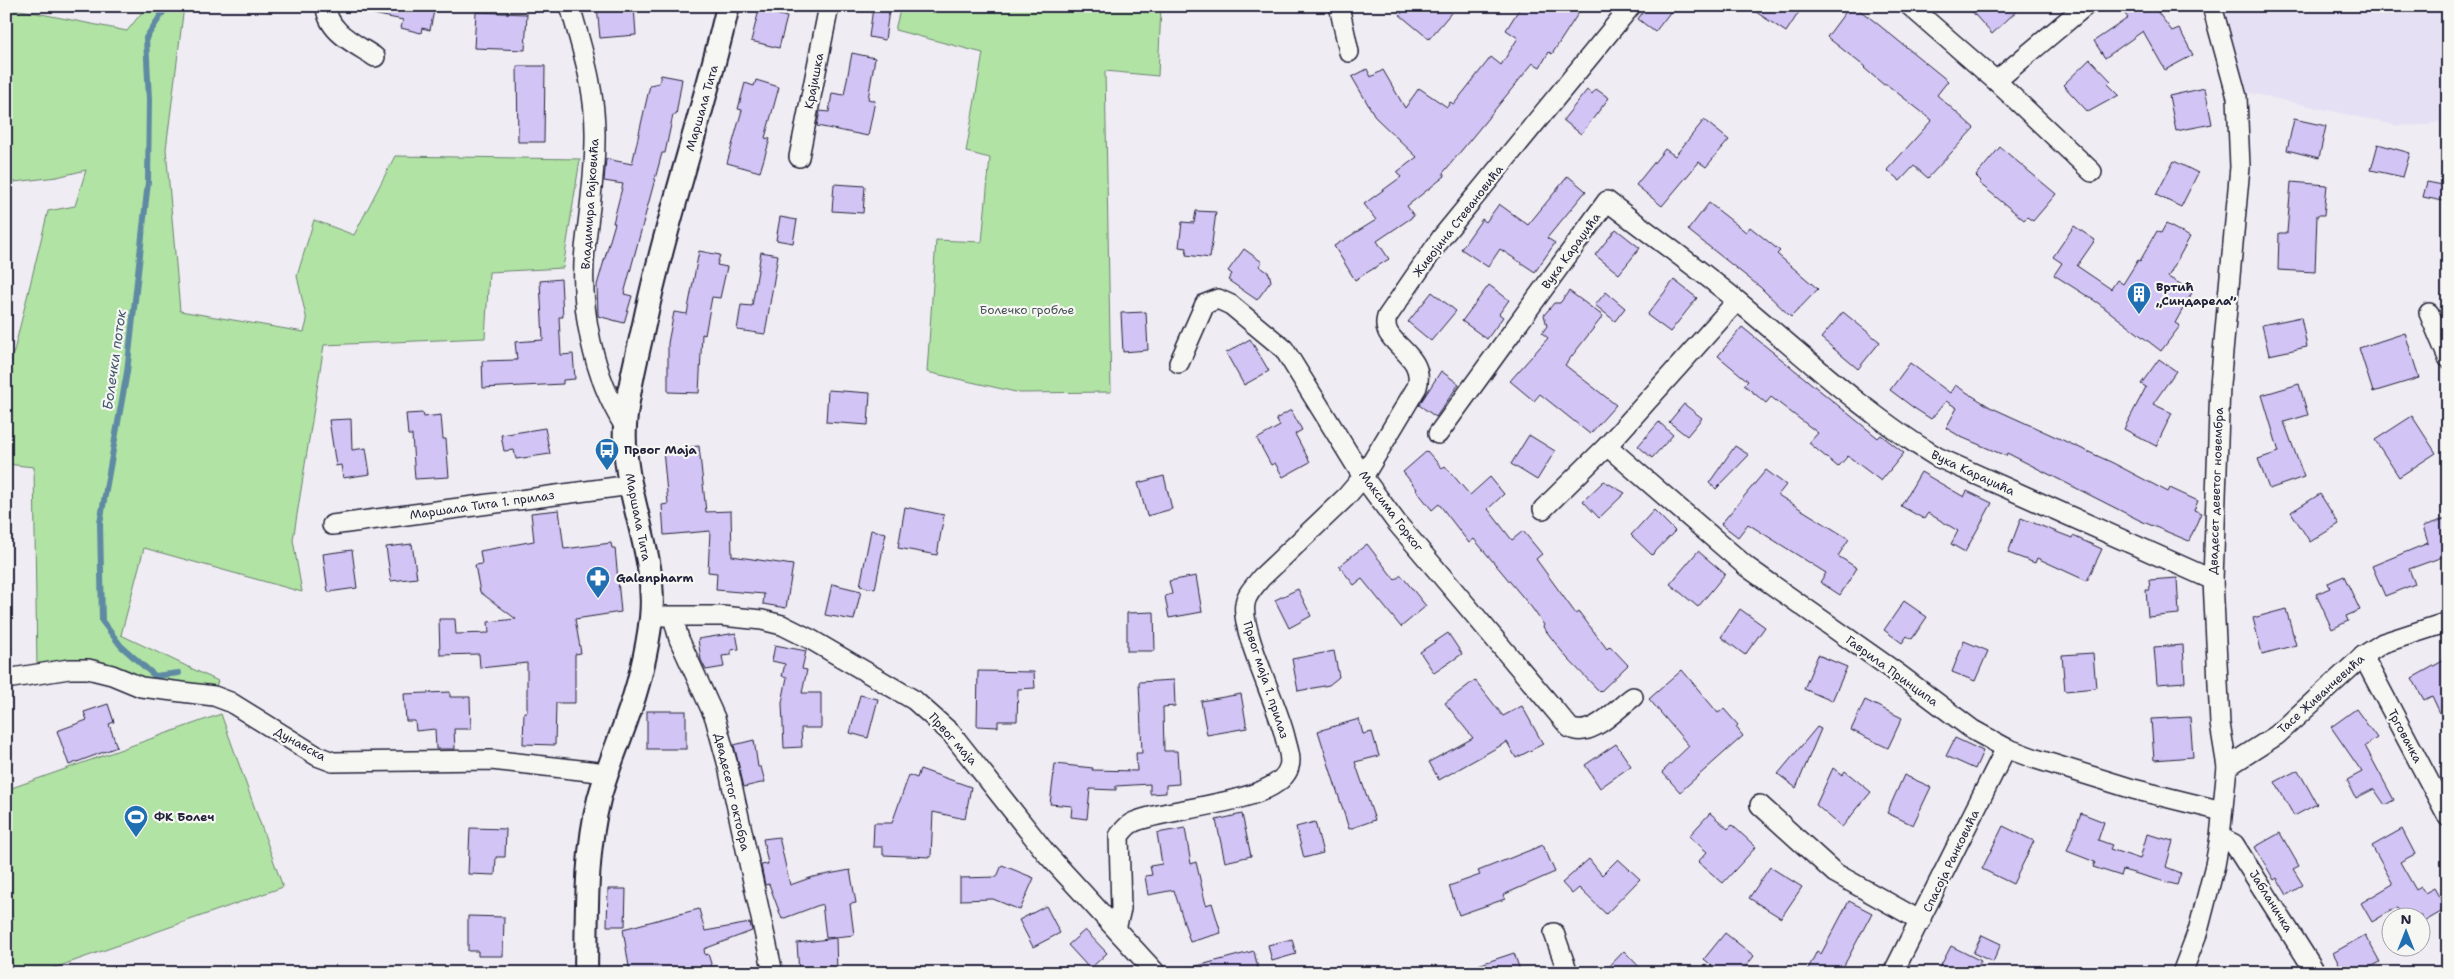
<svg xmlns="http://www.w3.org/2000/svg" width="2454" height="979" font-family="'Shantell Sans',sans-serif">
<rect width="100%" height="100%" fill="#efecf3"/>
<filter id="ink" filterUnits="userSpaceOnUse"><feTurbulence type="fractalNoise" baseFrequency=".02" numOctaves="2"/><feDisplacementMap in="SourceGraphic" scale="10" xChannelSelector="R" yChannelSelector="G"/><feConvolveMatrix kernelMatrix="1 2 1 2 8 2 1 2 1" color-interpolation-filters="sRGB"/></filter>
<g filter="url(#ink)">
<polygon fill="#e6e0f4" points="2219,6 2448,6 2448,120 2424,125 2398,126 2246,92"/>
<g fill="#b1e3a4" stroke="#6a8270">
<polygon points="147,6 184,6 166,149 180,311 304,332 307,321 297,276 314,220 354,235 395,156 580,159 563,268 489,272 485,338 324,345 293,540 302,592 144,548 121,635 218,681 214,691 144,684 101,664 72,659 37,666 34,467 6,464 6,384 48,211 75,206 86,170 57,177 6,183 6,7 127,31"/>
<polygon points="901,6 1161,6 1158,76 1105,71 1111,392 1020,393 927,372 936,240 982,242 990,158 966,152 983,53 895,30"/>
<polygon points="221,714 283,887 40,973 16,973 6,946 6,790"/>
</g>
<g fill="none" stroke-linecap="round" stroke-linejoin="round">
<polyline stroke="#5f8aa3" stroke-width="6" points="167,6 146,38 149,100 148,182 127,372 100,523 102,621 121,646 155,676 179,673"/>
</g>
<g fill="#d2c4f5" stroke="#22223b">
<polygon points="374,6 435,6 430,30 422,28 421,33 401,28 403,20 373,14"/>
<polygon points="597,6 634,6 636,35 600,38"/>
<polygon points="1407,6 1442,6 1451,13 1429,39 1400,15"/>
<polygon points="1521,6 1583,6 1552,54 1549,52 1540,67 1533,63 1443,173 1445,176 1407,206 1414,216 1377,241 1389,259 1355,280 1334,246 1376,220 1364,204 1401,177 1397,172 1417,157 1376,118 1352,77 1367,69 1371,77 1383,70 1405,108 1419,88 1447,107 1450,102 1454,104 1491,57 1501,65 1518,38 1506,30"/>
<polygon points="1647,6 1675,6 1655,32 1638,19"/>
<polygon points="1747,6 1803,6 1786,32"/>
<polygon points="1850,6 1854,6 1874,21 1948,81 1937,95 1974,128 1928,178 1914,166 1900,181 1887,170 1932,120 1886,84 1884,85 1864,68 1865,67 1827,37"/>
<polygon points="1967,6 2022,6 1992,34"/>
<polygon points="2119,6 2153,6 2172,31 2179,28 2193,55 2165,70 2143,31 2105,58 2094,41 2128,18"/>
<polygon points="873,8 889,10 885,40 869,37"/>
<polygon points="759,10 787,17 779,48 751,41"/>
<polygon points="476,12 527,14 525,50 474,48"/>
<polygon points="852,53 875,58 868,99 875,101 868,136 817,126 820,111 829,112 832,93 844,95"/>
<polygon points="2090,59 2111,81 2108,84 2119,95 2088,112 2063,85"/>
<polygon points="517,66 545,66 544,142 518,142"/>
<polygon points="661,75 682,79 676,115 673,115 665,153 662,153 624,294 632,296 624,323 598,316 597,285 615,223 613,223 623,184 604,181 606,159 632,164 650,85 659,83"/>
<polygon points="756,80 779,87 765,138 770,139 760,172 727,163 742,110 738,109 745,83 754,86"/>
<polygon points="2205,88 2212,124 2176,131 2169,96"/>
<polygon points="1596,89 1609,98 1581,134 1563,120 1587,90 1592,94"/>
<polygon points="2294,119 2326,126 2319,158 2287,150"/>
<polygon points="1704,120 1729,140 1706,167 1699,162 1662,206 1636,185 1665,149 1675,156"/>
<polygon points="2378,144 2410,153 2403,177 2371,170"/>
<polygon points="2000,147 2056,194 2033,221 2027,217 2024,220 1979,183 1981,181 1976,176"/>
<polygon points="2174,161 2198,173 2181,207 2156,195"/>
<polygon points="1568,176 1586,191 1547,238 1555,243 1535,272 1500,249 1488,267 1461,249 1482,219 1486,222 1499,204 1528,225"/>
<polygon points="2291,182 2327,185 2324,215 2317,215 2315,272 2278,270 2279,233 2287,233"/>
<polygon points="2427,182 2448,186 2448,202 2423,197"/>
<polygon points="834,184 865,186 863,213 832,211"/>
<polygon points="1709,203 1746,232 1750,227 1780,251 1777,254 1818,289 1791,317 1760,287 1688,230"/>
<polygon points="1196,211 1216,212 1210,258 1186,255 1187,248 1179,247 1182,222 1194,223"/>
<polygon points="780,217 797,220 793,243 776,240"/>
<polygon points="2166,224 2190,237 2168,277 2193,291 2175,323 2180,326 2161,351 2098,303 2054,275 2062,263 2053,257 2074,226 2095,240 2077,266 2111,289 2117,280 2123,284 2138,260 2140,261 2157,231 2161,233"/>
<polygon points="1616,229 1640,248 1619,274 1595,255"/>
<polygon points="1244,249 1262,262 1259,266 1269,273 1271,281 1257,300 1228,280 1232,274 1228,271"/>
<polygon points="699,251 720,255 717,265 727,267 720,298 712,297 705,335 702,334 699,393 668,392 668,343 674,312 687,314"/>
<polygon points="761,252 778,255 765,334 737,330 741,305 752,306"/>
<polygon points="561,279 563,317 559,317 561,355 573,354 575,379 563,380 563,384 483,388 482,361 517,360 515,342 543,340 540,281"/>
<polygon points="1674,280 1697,298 1670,332 1647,315"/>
<polygon points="1489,285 1509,300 1499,314 1503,317 1487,339 1462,321"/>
<polygon points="1569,291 1603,316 1565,365 1616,405 1590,434 1540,394 1534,401 1510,381 1548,338 1542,333 1547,326 1544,315 1554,303 1560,303"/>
<polygon points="1432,292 1456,311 1431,341 1408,322"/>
<polygon points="1606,292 1625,308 1615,321 1595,305"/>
<polygon points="1146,312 1148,350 1123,352 1121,313"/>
<polygon points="1843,312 1880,342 1858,369 1821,338"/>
<polygon points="2301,317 2307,347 2269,355 2262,325"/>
<polygon points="1742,327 1878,438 1881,435 1904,453 1881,481 1848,456 1838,467 1809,443 1818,433 1771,397 1766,403 1744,385 1748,381 1718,356"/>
<polygon points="2405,333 2419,378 2373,392 2359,348"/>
<polygon points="1250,339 1269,371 1244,385 1226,353"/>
<polygon points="2159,359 2176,371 2153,404 2172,413 2156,446 2124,429 2146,387 2141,384"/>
<polygon points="1910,363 1950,393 1955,385 1990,407 2113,463 2168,492 2170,488 2198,501 2194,510 2201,513 2189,541 2141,521 2007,453 2006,456 1961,437 1946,428 1957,408 1946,401 1931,419 1914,408 1890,390"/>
<polygon points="1441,371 1459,384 1436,417 1419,405"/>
<polygon points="2299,384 2308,415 2284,422 2304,477 2269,489 2258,459 2279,452 2262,395"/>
<polygon points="828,390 870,393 868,425 826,422"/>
<polygon points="1684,404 1702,418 1687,436 1669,422"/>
<polygon points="1291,410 1302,430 1295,434 1310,462 1283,477 1275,463 1271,465 1257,439 1280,426 1276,419"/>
<polygon points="423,413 424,417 441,415 443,439 446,439 449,477 415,479 412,435 408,435 406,414"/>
<polygon points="2412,416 2436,453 2399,477 2375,440"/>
<polygon points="351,419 352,450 366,448 370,474 343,478 341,465 336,466 329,420"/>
<polygon points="1659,422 1673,435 1652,458 1638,446"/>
<polygon points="545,428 550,454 516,459 514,450 504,451 501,435"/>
<polygon points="1529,435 1555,451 1537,480 1511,464"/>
<polygon points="699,446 706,512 731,511 732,556 793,565 786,608 763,604 764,594 716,590 717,573 708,572 710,531 664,535 662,505 668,504 663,450"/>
<polygon points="1735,446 1749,455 1716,489 1709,483"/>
<polygon points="1427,451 1442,468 1445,466 1470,495 1490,477 1504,494 1488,509 1512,540 1523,531 1542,554 1536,559 1576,614 1579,612 1607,649 1610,646 1628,665 1600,692 1567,658 1543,627 1544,625 1532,608 1474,539 1469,543 1439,504 1432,510 1416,490 1417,489 1403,472"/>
<polygon points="1766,470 1786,485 1778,495 1849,539 1838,556 1857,568 1840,595 1820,582 1826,573 1748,524 1738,537 1721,524"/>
<polygon points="1921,472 1964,497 1967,491 1992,503 1965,552 1951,544 1958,531 1928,513 1924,519 1901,506"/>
<polygon points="1164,476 1172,509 1147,516 1138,483"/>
<polygon points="1604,481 1625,493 1599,518 1583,501"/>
<polygon points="2320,494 2339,524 2310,542 2291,512"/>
<polygon points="905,507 944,515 937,555 898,548"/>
<polygon points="559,510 564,549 611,543 612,548 615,548 621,612 575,619 581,653 575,654 575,703 556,703 555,745 523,744 524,712 527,712 527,663 480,668 479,654 440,655 439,619 455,619 456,634 489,633 488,622 516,619 480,592 475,565 482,564 480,551 534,541 531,513"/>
<polygon points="1654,510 1675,531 1652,555 1631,535"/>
<polygon points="2021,518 2072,538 2073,536 2102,549 2087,581 2037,558 2035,563 2008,553"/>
<polygon points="2448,518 2448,555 2409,569 2415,584 2385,596 2372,566 2428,543 2423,526"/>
<polygon points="871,530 886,533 875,589 860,586"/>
<polygon points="412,544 417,578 391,581 386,547"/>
<polygon points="1367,544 1395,580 1401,575 1426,606 1401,627 1362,579 1354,585 1339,566"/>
<polygon points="352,550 357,588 328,592 323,554"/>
<polygon points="1698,551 1725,574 1698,607 1670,584"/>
<polygon points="1196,576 1202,612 1169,618 1165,596 1172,594 1169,581"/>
<polygon points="2344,576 2360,610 2346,616 2348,621 2332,629 2316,594 2330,588 2328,583"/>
<polygon points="2177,578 2179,614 2148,617 2146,590 2150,590 2149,580"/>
<polygon points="832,584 861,591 854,620 825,615"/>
<polygon points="1298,589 1311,616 1289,628 1275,600"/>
<polygon points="1904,601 1927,617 1912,639 1907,636 1902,643 1884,630"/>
<polygon points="1740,609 1765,627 1745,655 1721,637"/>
<polygon points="2286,609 2296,645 2262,654 2253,618"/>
<polygon points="1154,612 1155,651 1127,651 1127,613"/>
<polygon points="736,633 739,649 731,650 731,655 722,656 724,667 706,670 701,660 698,639"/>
<polygon points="1448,633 1462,654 1434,673 1420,652"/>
<polygon points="1964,641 1988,651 1975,681 1952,672"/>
<polygon points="775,645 806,651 802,669 807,670 802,693 821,693 821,728 801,728 802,747 784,748 782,703 787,677 782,676 785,664 772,661"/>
<polygon points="2183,645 2185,682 2157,684 2154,647"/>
<polygon points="1334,651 1339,677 1329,685 1298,691 1292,659"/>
<polygon points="2093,653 2096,688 2065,691 2062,655"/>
<polygon points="1818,655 1847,667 1832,701 1804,689"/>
<polygon points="2448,658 2448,730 2432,696 2424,700 2412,678"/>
<polygon points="1682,670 1718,713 1724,709 1738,725 1736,727 1743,736 1680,792 1662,772 1689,746 1649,699"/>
<polygon points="978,671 1034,672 1035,688 1018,689 1017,721 998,721 998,727 977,726"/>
<polygon points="1174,680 1175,706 1163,707 1164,751 1177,751 1179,784 1166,785 1166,793 1150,794 1150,784 1116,786 1116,790 1090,789 1087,819 1071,817 1072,806 1050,804 1055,764 1093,768 1092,770 1137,771 1136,753 1142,753 1139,682"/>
<polygon points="1475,680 1503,716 1522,706 1543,744 1516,758 1507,742 1439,780 1429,762 1473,738 1445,703"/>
<polygon points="450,692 450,697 470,697 471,729 454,729 455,749 436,749 435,729 416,731 415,721 406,721 404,694"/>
<polygon points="1241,694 1247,728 1207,735 1201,701"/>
<polygon points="860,695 878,699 868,738 850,733"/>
<polygon points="1865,700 1902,718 1888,748 1851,730"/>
<polygon points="108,704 114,722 109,724 117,747 69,765 57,731 87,720 84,712"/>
<polygon points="2356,709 2377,738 2365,746 2394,800 2385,805 2374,789 2356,798 2347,780 2362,772 2331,727"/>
<rect x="647" y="711" width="39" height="38"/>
<polygon points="2190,717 2193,757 2154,760 2151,719"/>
<polygon points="1359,719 1363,734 1372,732 1379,756 1355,762 1375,820 1349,829 1318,731"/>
<polygon points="1817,727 1821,729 1796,788 1778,774"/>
<polygon points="1955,738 1983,751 1975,769 1946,756"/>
<polygon points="754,740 758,767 761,767 765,782 744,787 734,745"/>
<polygon points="1616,744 1631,766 1600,788 1585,765"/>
<polygon points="1833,768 1842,775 1845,771 1871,792 1842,827 1816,805"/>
<polygon points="920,769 971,787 965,819 933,812 931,857 883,855 883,847 873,847 874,823 892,823 909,775 917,778"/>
<polygon points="2298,770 2317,804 2294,816 2275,782"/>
<polygon points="1904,775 1931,787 1913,825 1887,813"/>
<polygon points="1710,813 1728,829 1732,825 1756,847 1723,883 1698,862 1707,852 1689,836"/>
<polygon points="2081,813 2104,822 2098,840 2112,845 2110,849 2140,859 2147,834 2173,841 2166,867 2181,873 2177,885 2123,870 2121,876 2093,867 2095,862 2067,851"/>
<polygon points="1242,814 1251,856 1225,862 1216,820"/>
<polygon points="1315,822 1323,853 1304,858 1296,827"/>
<polygon points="2003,826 2034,841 2013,884 1982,869"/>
<polygon points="470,828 506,829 505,857 496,857 495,875 468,874"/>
<polygon points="1185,828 1191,864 1196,862 1206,905 1212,903 1221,933 1190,942 1174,890 1148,895 1145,876 1152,875 1150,866 1162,864 1157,833"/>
<polygon points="2402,829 2415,854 2400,862 2416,890 2421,887 2425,893 2434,888 2446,909 2422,923 2422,916 2403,916 2397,907 2372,922 2361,903 2393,884 2372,846"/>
<polygon points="2280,833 2299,866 2293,869 2303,885 2287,895 2277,878 2274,880 2255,847"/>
<polygon points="779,837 790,885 813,877 850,870 856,903 850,904 854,935 826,938 822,904 782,919 769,884 765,885 761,865 768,864 763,839"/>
<polygon points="1543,845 1555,872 1503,895 1505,899 1459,915 1449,886 1480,875 1478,871"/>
<polygon points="1589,859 1602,875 1618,859 1640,879 1606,914 1579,888 1572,894 1562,883"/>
<polygon points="1002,865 1034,878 1020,910 993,899 960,900 960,878 997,877"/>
<polygon points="1770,867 1802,887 1781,918 1749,898"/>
<polygon points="608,889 626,889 625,926 607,926"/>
<polygon points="1849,901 1872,913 1840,973 1806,973 1817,951 1821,954"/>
<polygon points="1046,906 1060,933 1033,947 1019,920"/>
<polygon points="699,909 705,931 750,923 752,931 704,949 705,955 708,954 714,973 630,973 623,929"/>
<polygon points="468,916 504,917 503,956 478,956 478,951 468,951"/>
<polygon points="1085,930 1107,953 1090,969 1068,945"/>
<polygon points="1725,933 1754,956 1741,973 1721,973 1704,959"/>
<polygon points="1982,935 2001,944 1993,962 1973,953"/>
<polygon points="2365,935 2380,962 2360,973 2344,973 2333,953"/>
<polygon points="836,938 837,973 799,973 797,943"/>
<polygon points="1292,939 1296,954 1272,961 1268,945"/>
<polygon points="1951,946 1981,961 1975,973 1937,973"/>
<polygon points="1254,951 1259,973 1194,973 1193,967"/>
<polygon points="1624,951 1645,973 1603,973"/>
<polygon points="1514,953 1521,973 1464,973 1463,970"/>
</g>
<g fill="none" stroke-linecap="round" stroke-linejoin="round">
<defs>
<g id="minor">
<path d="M326,6C327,32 356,44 375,57"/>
<path d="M570,6C583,52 596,91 595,139C595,176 589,212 585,249C579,308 593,376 625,427"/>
<polyline points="1339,6 1349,52"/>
<polyline points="1910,6 1996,81 2092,172"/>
<polyline points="1996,81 2085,6"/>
<polyline points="799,157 829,6"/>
<polyline points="2429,313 2448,358"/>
<path d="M1179,363L1205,304L1218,299L1231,305L1284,349L1363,477L1397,523L1570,728C1591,739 1616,709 1633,697"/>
<path d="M1438,434L1607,201C1651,235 1697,267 1740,303C1804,356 1865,414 1937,457L2213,580"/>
<polyline points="1607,446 1747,567 1900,675 1973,730 2006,748 2033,758 2133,789 2222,811"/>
<polyline points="1543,509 1607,446 1737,301"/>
<polyline points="332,525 631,485"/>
<polyline points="651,616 722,616 762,620 782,625 810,639 914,700 951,733 1046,853 1156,973"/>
<polyline points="673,617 679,639 715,718 727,762 773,973"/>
<polyline points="2363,656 2448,817"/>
<polyline points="6,679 69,669 88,669 112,675 141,687 214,696 230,702 317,756 333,762 491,760 607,773"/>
<polyline points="2227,767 2277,735 2363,656 2383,643 2448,622"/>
<polyline points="1760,805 1835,873 1921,921"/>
<polyline points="2220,837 2234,844 2316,973"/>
<path d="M1116,929L1121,909L1119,836C1123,831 1126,826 1132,823C1163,807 1279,805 1289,767C1292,758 1287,746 1285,737C1278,705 1240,631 1245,604C1246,594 1255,586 1261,578L1346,497L1363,477L1417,387C1427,352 1378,344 1387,317L1442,237L1631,6"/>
<polyline points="1554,933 1568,973"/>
<polyline points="1893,973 2006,748"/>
<polyline points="2182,973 2198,931 2215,865 2220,837 2227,767 2220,724 2213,580 2220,385 2240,167 2237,97 2212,6"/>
</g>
<path id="tertiary" d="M586,973C587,916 585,855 599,799C606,773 616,749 625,724C637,691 647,653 651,618C658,553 621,491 625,426C627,394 636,361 643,329C666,220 703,115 728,6"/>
</defs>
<use href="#minor" stroke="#22223b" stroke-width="22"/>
<use href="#tertiary" stroke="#22223b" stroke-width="26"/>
<use href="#minor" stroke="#f6f6f2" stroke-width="19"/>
<use href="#tertiary" stroke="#f6f6f2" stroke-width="22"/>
</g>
</g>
<defs>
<symbol id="building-pin" viewBox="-11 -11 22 30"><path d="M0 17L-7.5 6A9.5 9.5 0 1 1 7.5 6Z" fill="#1f6fb2" stroke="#f6f6f2"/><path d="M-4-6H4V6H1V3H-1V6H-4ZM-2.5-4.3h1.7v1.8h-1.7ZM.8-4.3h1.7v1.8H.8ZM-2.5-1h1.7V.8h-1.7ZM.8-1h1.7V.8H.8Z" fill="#fff"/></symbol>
<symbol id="bus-pin" viewBox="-11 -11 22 30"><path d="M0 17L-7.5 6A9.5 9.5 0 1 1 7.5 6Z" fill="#1f6fb2" stroke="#f6f6f2"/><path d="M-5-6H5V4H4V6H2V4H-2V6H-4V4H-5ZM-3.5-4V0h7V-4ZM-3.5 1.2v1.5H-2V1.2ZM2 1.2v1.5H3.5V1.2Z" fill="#fff"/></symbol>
<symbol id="pharmacy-pin" viewBox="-11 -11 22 30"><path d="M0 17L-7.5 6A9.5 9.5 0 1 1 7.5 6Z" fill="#1f6fb2" stroke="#f6f6f2"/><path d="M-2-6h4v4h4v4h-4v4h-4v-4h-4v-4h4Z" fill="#fff"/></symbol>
<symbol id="stadium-pin" viewBox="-11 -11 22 30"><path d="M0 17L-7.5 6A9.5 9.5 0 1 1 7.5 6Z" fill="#1f6fb2" stroke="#f6f6f2"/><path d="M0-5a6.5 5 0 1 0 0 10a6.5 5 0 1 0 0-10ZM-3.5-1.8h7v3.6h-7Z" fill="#fff"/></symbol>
</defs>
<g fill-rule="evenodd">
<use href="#building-pin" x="2125" y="280" width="28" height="38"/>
<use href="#bus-pin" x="593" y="436" width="28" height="38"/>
<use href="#pharmacy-pin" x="584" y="564" width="28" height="38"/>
<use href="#stadium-pin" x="122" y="803" width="28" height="38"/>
</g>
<g text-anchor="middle" stroke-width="4.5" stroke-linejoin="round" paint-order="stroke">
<g font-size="12" fill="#22223b" stroke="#f6f6f2">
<text transform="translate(814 81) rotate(-79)" y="4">Крајишка</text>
<text transform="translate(702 108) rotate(-74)" y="4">Маршала Тита</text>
<text transform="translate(590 204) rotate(-86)" y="4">Владимира Рајковића</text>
<text transform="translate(1458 221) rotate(-52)" y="4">Живојина Стевановића</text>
<text transform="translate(1571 251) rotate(-54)" y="4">Вука Караџића</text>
<text transform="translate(1973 473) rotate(25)" y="4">Вука Караџића</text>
<text transform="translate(2216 491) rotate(-88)" y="4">Двадесет деветог новембра</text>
<text transform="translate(482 505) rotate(-8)" y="4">Маршала Тита 1. прилаз</text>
<text transform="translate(1391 511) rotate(53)" y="4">Максима Горког</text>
<text transform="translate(638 517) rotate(79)" y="4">Маршала Тита</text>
<text transform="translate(1892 671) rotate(36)" y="4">Гаврила Принципа</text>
<text transform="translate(1266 680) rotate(72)" y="4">Првог маја 1. прилаз</text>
<text transform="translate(2321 694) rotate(-42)" y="4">Тасе Живанчевића</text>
<text transform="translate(2405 736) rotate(62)" y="4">Трговачка</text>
<text transform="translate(953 739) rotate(48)" y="4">Првог маја</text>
<text transform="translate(300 744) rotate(29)" y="4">Дунавска</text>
<text transform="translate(732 792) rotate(77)" y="4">Двадесетог октобра</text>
<text transform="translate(1951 861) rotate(-64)" y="4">Спасоја Ранковића</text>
<text transform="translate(2271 901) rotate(58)" y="4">Јабланичка</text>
</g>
<g font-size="12" font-weight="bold" fill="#22223b" stroke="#f6f6f2" text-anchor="start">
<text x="2156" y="291">Вртић<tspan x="2156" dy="14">„Синдарела”</tspan></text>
<text x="624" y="454">Првог Маја</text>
<text x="616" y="582">Galenpharm</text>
<text x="154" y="821">ФК Болеч</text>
</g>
<g font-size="12" fill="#465255" stroke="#f6f6f2">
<text x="1027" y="314">Болечко гробље</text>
</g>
<g font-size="14" font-style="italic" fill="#40566f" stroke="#f6f6f2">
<text transform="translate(114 360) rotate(-82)" y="5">Болечки поток</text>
</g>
</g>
<rect width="2454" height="979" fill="none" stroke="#f6f6f2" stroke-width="25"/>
<rect x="12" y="12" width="2429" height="954" fill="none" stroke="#22223b" stroke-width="2" filter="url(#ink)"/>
<g transform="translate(2406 932)"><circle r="24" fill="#f6f6f2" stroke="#a1a1a9"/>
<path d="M0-4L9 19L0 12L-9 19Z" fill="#1f6fb2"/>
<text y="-8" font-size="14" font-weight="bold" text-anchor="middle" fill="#22223b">N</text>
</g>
</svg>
